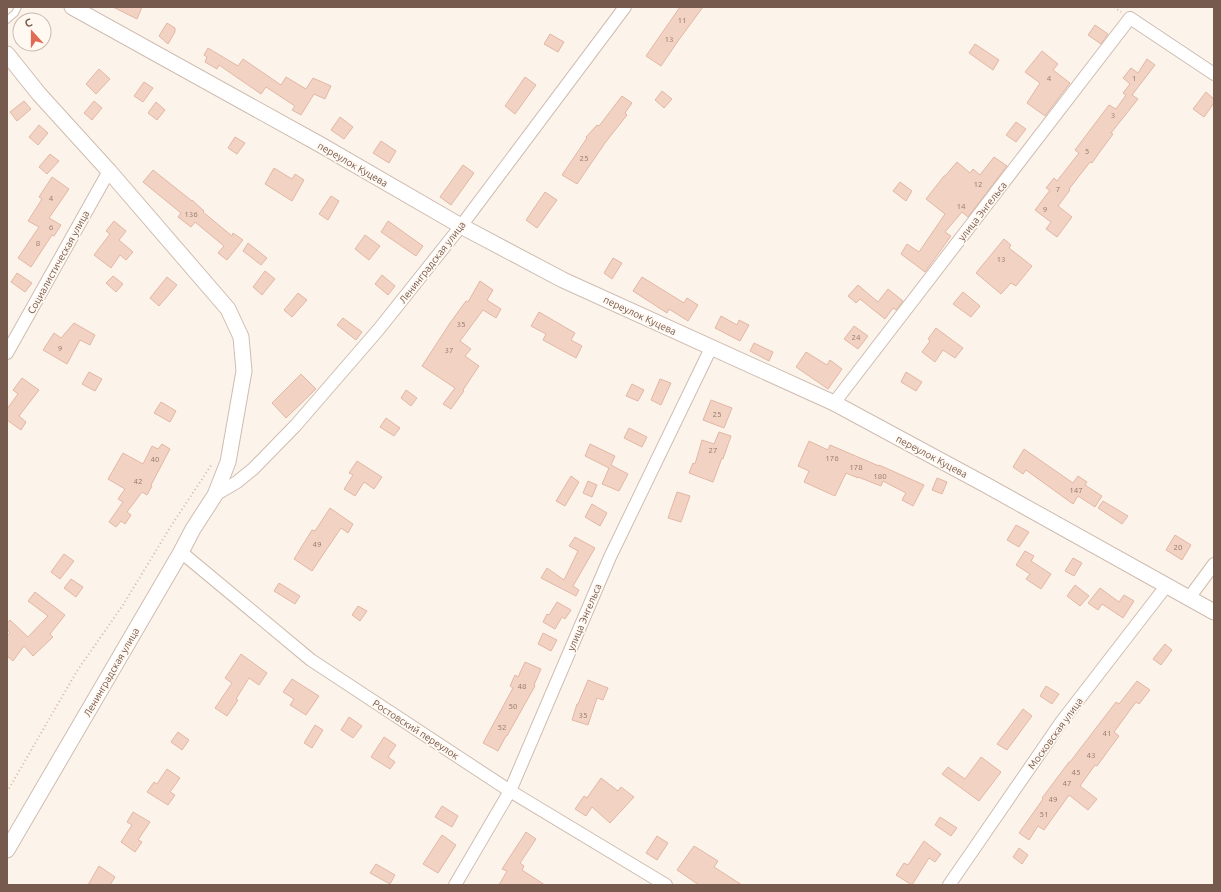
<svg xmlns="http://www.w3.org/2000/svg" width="1221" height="892" font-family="Ubuntu,sans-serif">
<rect width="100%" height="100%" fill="#fcf4eb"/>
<g fill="#f1d2c3" stroke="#e3b7a4">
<polygon points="113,7 142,7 137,19"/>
<polygon points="680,7 703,7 678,41 661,66 646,56"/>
<polygon points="167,23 175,28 175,32 168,44 159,36"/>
<polygon points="1095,25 1108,34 1101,44 1088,35"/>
<polygon points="550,34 564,42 558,52 544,44"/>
<polygon points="975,44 999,60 993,70 969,53"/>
<polygon points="208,48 238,66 243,59 281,85 286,77 306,89 313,78 331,86 325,99 314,94 301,115 292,110 295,106 266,87 261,94 219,65 217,69 205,62 207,57 204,55"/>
<polygon points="1042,51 1058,64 1053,70 1070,83 1045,116 1027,103 1040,83 1025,72"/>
<polygon points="1147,59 1155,65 1132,95 1138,99 1111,133 1113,134 1099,153 1092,163 1090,162 1069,189 1070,190 1058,206 1072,217 1057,237 1046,229 1051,222 1035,210 1050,190 1046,188 1054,178 1057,181 1079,153 1075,150 1109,105 1116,109 1126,95 1123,93 1130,84 1123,78 1131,68 1138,73"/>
<polygon points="99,69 110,79 96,94 86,84"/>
<polygon points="525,77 536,85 515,114 505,106"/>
<polygon points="144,82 153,88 143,102 134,96"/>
<polygon points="662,91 672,99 664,108 655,100"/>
<polygon points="1206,92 1214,99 1214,103 1204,117 1193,109"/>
<polygon points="622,96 632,103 625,113 627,115 605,143 577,184 562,175 587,138 586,137 597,125 599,126"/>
<polygon points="24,101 31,109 17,121 10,112"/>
<polygon points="94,101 102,108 92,120 84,113"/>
<polygon points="156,102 165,110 157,120 148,113"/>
<polygon points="340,117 353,127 344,139 331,130"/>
<polygon points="1016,122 1026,129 1016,142 1006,135"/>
<polygon points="39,125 48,133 38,145 29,137"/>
<polygon points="235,137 245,143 237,154 228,148"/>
<polygon points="381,141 396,151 389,163 373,153"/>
<polygon points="50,154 59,161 47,174 39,167"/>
<polygon points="994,157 1007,166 968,217 962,212 945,232 951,236 925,272 901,254 907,244 919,252 945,214 926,199 944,176 945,176 957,162 970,173 973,169 980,175"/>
<polygon points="463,165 474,173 451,205 440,197"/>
<polygon points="274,168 292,179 295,174 304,180 292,201 265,184"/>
<polygon points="153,170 192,201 192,200 204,211 203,212 232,236 233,233 243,240 227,260 218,253 224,246 195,222 191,227 178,217 181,213 143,182"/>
<polygon points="52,177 69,189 49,218 61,225 54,236 52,235 31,267 18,258 39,227 28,221 42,199 39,197"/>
<polygon points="900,182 912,191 906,201 893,191"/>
<polygon points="545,192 557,200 537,228 526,220"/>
<polygon points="331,196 339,201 328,220 319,214"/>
<polygon points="114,221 126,231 119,240 133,252 126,260 120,255 111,268 94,255 110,234 106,231"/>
<polygon points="388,221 423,246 416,256 381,232"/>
<polygon points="365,235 380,246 369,260 355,249"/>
<polygon points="1004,239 1011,245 1009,248 1032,266 1016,286 1011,283 1001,294 976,273"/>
<polygon points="248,243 267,258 261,265 243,251"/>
<polygon points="613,258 622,263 612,279 604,273"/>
<polygon points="265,271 275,279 262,295 253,287"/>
<polygon points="17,273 32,283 25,292 11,282"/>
<polygon points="382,275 395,286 388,295 375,284"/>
<polygon points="113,276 123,284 116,292 106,283"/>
<polygon points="167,277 177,285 159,306 150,298"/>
<polygon points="642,277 684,303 687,298 698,305 688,321 669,309 667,313 633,291"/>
<polygon points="480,281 493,290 487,300 501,309 496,318 483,310 460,341 471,349 465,356 479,366 463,390 464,391 451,409 443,404 455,388 422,366 450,323 466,301 468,302"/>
<polygon points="858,285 878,302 888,289 903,301 896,310 893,308 885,319 860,299 856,303 848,296"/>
<polygon points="963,292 980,306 971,317 953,304"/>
<polygon points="298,293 307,300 292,317 284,310"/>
<polygon points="539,312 575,333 571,340 582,346 576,358 543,340 546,334 531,326"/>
<polygon points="721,316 737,325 739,320 749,325 740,341 715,328"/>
<polygon points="343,318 362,332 356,340 337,325"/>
<polygon points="74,323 95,335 90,345 80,340 67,364 43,350 54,333 61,338"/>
<polygon points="854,326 868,336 858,349 844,339"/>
<polygon points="936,328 963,348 955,358 943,350 935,362 922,352 930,341 928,339"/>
<polygon points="754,343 773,352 769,361 750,351"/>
<polygon points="806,352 827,365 830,360 842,369 828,389 796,367"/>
<polygon points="89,372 102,379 95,391 82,384"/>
<polygon points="906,372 922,382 916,391 901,382"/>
<polygon points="301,374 316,389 286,418 272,403"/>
<polygon points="22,378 39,390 19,416 26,422 21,430 7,420 7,409 18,394 13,390"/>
<polygon points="660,379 671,383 661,405 651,400"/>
<polygon points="632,384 644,390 638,401 626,396"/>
<polygon points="406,390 417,398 411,406 401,398"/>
<polygon points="711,400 732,408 724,428 703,420"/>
<polygon points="161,402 176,411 170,422 154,413"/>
<polygon points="386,418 400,428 394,436 380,427"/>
<polygon points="629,428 647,437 642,447 624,438"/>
<polygon points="719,432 731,436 723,459 722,458 713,482 689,473 693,463 695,464 702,440 714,444"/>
<polygon points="809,441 828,450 830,445 879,466 879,465 924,485 913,506 902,500 906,493 883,481 881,486 858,477 858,478 846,473 835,496 804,482 809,471 798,466"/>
<polygon points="162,444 170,449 151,485 152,486 147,495 142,492 127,512 131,515 125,524 121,521 116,527 109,522 123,502 118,499 125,489 108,479 123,453 143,464 152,446 158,449"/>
<polygon points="590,444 615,456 611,465 628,474 619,491 602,484 609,468 585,456"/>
<polygon points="1024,449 1073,483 1078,476 1087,482 1085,485 1102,496 1095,507 1078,496 1073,504 1026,470 1023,474 1013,467"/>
<polygon points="357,461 382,477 374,489 364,482 355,496 344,489 353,475 349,473"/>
<polygon points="571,476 579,482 565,506 556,501"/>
<polygon points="937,478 947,482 942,494 932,490"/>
<polygon points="588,481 597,485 592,497 583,493"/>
<polygon points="677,492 690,496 681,522 668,518"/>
<polygon points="1103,501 1128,516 1122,524 1098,508"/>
<polygon points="592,504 607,513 600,526 585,517"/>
<polygon points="330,508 353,524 348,533 341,528 312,571 294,559 312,530 315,531"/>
<polygon points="1016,525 1029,532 1019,547 1007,540"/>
<polygon points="1175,535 1191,545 1182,560 1166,550"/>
<polygon points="575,537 595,548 573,586 579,590 576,596 541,578 547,568 564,580 578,551 569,546"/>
<polygon points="1025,551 1034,556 1031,561 1051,574 1041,589 1026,579 1030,574 1016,565"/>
<polygon points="64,554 74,561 60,579 51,572"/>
<polygon points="1073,558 1082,563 1074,576 1065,571"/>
<polygon points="71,579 83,587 76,597 64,588"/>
<polygon points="279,583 300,596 295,604 274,591"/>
<polygon points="1075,585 1089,596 1080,606 1067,596"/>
<polygon points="1100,588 1119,602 1124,595 1134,601 1123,618 1102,604 1098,610 1088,603"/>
<polygon points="35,592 65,615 50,634 53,637 33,656 24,646 13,661 7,656 7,636 10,633 7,629 7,623 10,620 28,637 48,616 28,601"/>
<polygon points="557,602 571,610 565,619 562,617 555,629 543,622 547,614 549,615"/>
<polygon points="358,606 367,611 360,621 352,615"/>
<polygon points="543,633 557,640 551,651 538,644"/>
<polygon points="1165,644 1172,650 1161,665 1153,659"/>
<polygon points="241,654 267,673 259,685 249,678 236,699 238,700 227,716 215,708 232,683 225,678"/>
<polygon points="525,662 541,669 534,685 535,686 507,736 506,736 498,751 483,743 513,688 510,686 515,675 518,677"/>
<polygon points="292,679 319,696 306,715 290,705 294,699 283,692"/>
<polygon points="588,680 608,688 603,700 597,698 588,725 572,720 577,704 578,704"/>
<polygon points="1137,681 1150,690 1139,704 1136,702 1114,732 1119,736 1097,766 1095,765 1080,786 1097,799 1088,810 1069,795 1044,830 1038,826 1029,840 1019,833 1043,799 1042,798 1069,762 1070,762 1116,702 1119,704"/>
<polygon points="1046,686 1059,694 1052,704 1040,696"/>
<polygon points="1023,709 1032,716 1007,750 997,744"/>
<polygon points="349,717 362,726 353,738 341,730"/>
<polygon points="315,725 323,730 312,748 304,743"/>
<polygon points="178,732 189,740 182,750 171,742"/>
<polygon points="384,737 396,745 388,757 395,762 390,769 371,757"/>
<polygon points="981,757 1001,772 979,801 942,774 948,767 965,779"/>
<polygon points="167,769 180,778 170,792 175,795 168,805 147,792 154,782 157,784"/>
<polygon points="601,778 618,791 621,787 634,797 610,823 592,807 586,816 575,809 584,796 587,798"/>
<polygon points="442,806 458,816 452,827 435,817"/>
<polygon points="133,812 150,822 138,840 142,842 135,852 121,842 132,825 127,822"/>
<polygon points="940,817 957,828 951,836 935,825"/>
<polygon points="526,832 536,839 520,863 524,866 522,870 545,885 499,885 507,871 502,869"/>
<polygon points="442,835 456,845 438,873 423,864"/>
<polygon points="657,836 668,843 657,860 646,853"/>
<polygon points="924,841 941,854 935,862 929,858 912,885 896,875 904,863 908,865"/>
<polygon points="694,846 718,861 714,867 742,885 699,885 677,870"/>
<polygon points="1019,848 1028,855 1022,864 1013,857"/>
<polygon points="376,864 395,875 390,884 370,873"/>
<polygon points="99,866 115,877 110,885 88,885"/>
</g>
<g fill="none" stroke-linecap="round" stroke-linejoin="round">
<defs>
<polyline id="service" points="7,20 15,13 18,7"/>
<g id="minor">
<polyline points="7,353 109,171"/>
<polyline points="834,403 1130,18 1214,74"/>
<polyline points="215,495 237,482 253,469 296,425 379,329 461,226 625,7"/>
<polyline points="181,552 311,660 510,791 666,885"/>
<polyline points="1189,598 1214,564"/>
<polyline points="455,885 510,791 610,557 711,348"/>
<polyline points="949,885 1062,721 1167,585"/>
</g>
<g id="tertiary">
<polyline points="72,7 321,145 461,226 563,280 834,403 986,485 1214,612"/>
<polyline points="7,54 39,94 109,171 228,309 241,337 244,371 228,462 215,495 193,529 181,552 7,850"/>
</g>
</defs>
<use href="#service" stroke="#cfbcb0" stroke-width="8"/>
<use href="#minor" stroke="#cfbcb0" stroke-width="14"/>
<use href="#tertiary" stroke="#cfbcb0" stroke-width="17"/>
<g stroke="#d7b5a6" stroke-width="2" stroke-dasharray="1 3" stroke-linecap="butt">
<polyline points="1114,7 1121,12"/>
<polyline points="7,792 77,671 123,605 171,526 212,464"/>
</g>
<use href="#service" stroke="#fff" stroke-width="6"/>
<use href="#minor" stroke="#fff" stroke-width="12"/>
<use href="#tertiary" stroke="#fff" stroke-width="15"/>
</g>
<g text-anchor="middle" stroke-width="3.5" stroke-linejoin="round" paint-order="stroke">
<g font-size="8" fill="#96786b">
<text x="682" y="23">11</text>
<text x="669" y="42">13</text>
<text x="1049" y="81">4</text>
<text x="1134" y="81">1</text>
<text x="1113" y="118">3</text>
<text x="1087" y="154">5</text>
<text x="584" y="161">25</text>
<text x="978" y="187">12</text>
<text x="1058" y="192">7</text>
<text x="51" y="201">4</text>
<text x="961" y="209">14</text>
<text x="1045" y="212">9</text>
<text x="191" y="217">136</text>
<text x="51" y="230">6</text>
<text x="38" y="246">8</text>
<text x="1001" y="262">13</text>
<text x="461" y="327">35</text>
<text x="856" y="340">24</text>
<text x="60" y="351">9</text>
<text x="449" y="353">37</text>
<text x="717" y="417">25</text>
<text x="713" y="453">27</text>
<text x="832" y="461">176</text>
<text x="155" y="462">40</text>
<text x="856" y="470">178</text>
<text x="880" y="479">180</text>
<text x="138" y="484">42</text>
<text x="1076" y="493">147</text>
<text x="317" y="547">49</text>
<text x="1178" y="550">20</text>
<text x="522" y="689">48</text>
<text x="513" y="709">50</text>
<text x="583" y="718">35</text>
<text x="502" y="730">52</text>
<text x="1107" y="736">41</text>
<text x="1091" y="758">43</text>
<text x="1076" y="775">45</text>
<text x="1067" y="786">47</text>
<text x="1053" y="802">49</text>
<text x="1044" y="817">51</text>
</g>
<g font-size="10" fill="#775a4e" stroke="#fff9f2">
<text transform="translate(353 164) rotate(30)" y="4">переулок Куцева</text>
<text transform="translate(982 211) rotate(-52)" y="4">улица Энгельса</text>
<text transform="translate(58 262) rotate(-61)" y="4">Социалистическая улица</text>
<text transform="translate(432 262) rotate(-52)" y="4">Ленинградская улица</text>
<text transform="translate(640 315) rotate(25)" y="4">переулок Куцева</text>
<text transform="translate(932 456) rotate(28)" y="4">переулок Куцева</text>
<text transform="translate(584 617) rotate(-67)" y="4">улица Энгельса</text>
<text transform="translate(111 672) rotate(-60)" y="4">Ленинградская улица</text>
<text transform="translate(416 729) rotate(33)" y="4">Ростовский переулок</text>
<text transform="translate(1055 733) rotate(-54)" y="4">Московская улица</text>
</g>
</g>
<rect width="1221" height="892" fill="none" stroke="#775a4e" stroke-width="16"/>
<g transform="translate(32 32) rotate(339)"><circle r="19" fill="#fff9f2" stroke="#c9b9b0"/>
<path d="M0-3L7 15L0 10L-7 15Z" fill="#e16a55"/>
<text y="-6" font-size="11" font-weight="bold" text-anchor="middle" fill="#775a4e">С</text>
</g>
</svg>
